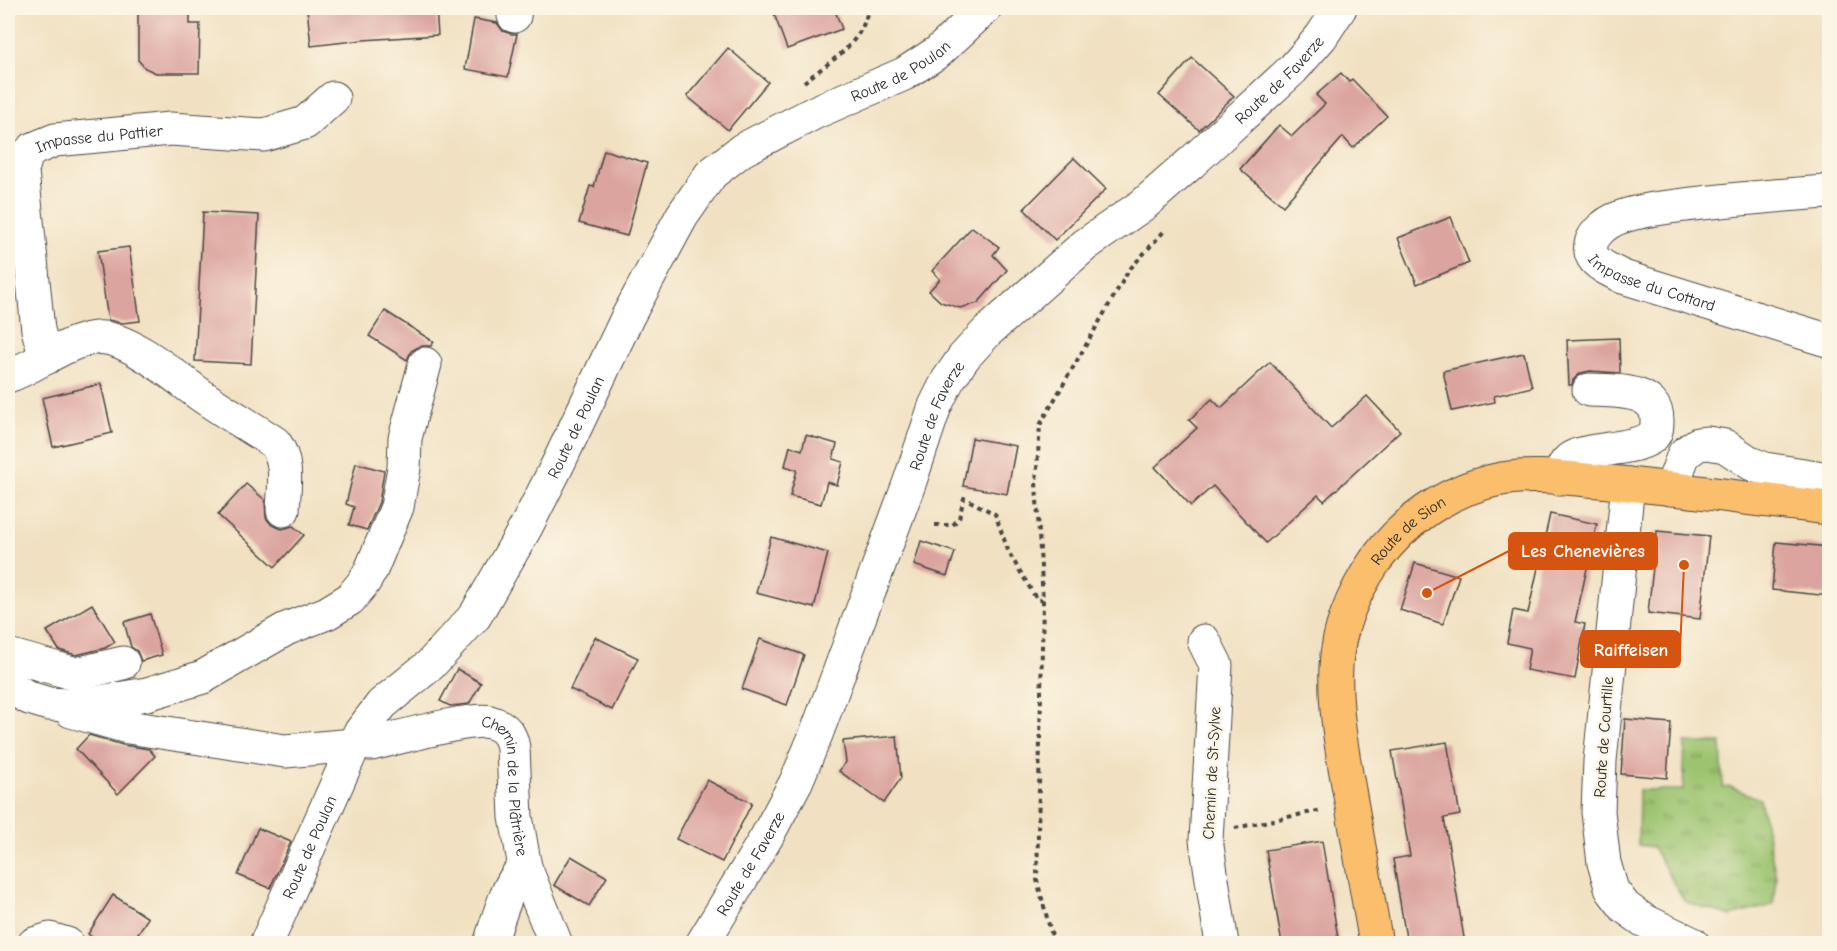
<svg xmlns="http://www.w3.org/2000/svg" width="1837" height="951" font-family="'Comic Neue',sans-serif">
<defs>
<pattern id="park-tufts" width="24" height="20" patternUnits="userSpaceOnUse" patternTransform="scale(1.5)"><rect width="24" height="20" fill="#9cc470"/><path d="M3 7l-1-3M5 7V3M7 7l1-3M15 17l-1-3M17 17v-4M19 17l1-3" fill="none" stroke="#7f9f5c"/></pattern>
</defs>
<rect width="100%" height="100%" fill="#fcf5e5"/>
<filter id="ink" filterUnits="userSpaceOnUse"><feTurbulence type="fractalNoise" baseFrequency=".0167" numOctaves="2"/><feDisplacementMap in="SourceGraphic" scale="12" xChannelSelector="R" yChannelSelector="G"/><feConvolveMatrix kernelMatrix="1 2 1 2 8 2 1 2 1" color-interpolation-filters="sRGB"/></filter>
<filter id="wash" filterUnits="userSpaceOnUse"><feTurbulence type="fractalNoise" baseFrequency=".008" numOctaves="4" result="noise"/><feDisplacementMap in="SourceGraphic" scale="24" xChannelSelector="R" yChannelSelector="G"/><feGaussianBlur stdDeviation="1.35" result="paint"/><feColorMatrix in="noise" values="0 0 0 0 0 0 0 0 0 0 0 0 0 0 0 0 0 1.4 0 .05"/><feComposite in="paint" operator="in"/></filter>
<g filter="url(#wash)">
<rect width="100%" height="100%" fill="#f1e1c2"/>
<polygon fill="url(#park-tufts)" stroke="#64784e" stroke-width="1.5" points="1685,743 1721,743 1723,788 1731,787 1760,799 1776,877 1773,905 1731,916 1685,902 1653,847 1638,845 1639,790 1683,790"/>
<g id="blocks">
<g fill="#dba49f">
<polygon points="307,8 436,8 438,35 363,40 311,46"/>
<polygon points="772,8 834,8 842,29 787,49"/>
<polygon points="138,11 190,11 190,24 200,24 199,73 156,73 145,68 138,60"/>
<polygon points="474,19 497,23 503,31 511,34 517,34 508,77 465,69"/>
<polygon points="728,48 768,82 728,130 687,96"/>
<polygon points="1192,58 1234,96 1199,130 1159,95"/>
<polygon points="1341,73 1349,82 1352,79 1387,116 1353,148 1343,137 1283,206 1240,169 1279,125 1292,136 1325,104 1316,95"/>
<polygon points="604,150 647,163 627,236 579,223 590,186 594,187"/>
<polygon points="1074,158 1106,189 1055,240 1024,209"/>
<polygon points="203,212 259,215 251,364 195,361"/>
<polygon points="1451,217 1469,263 1417,284 1398,238"/>
<polygon points="972,227 999,247 993,255 1007,270 978,303 960,308 941,302 929,291 940,279 932,271"/>
<polygon points="129,247 140,321 122,323 108,320 98,251"/>
<polygon points="385,311 434,342 431,346 420,346 411,351 407,360 369,336"/>
<polygon points="1619,338 1620,373 1590,371 1581,373 1573,380 1572,385 1569,385 1567,340"/>
<polygon points="1524,353 1532,387 1494,396 1495,402 1452,411 1443,371"/>
<polygon points="1270,362 1331,428 1367,396 1400,431 1324,501 1318,495 1266,543 1213,486 1191,506 1155,467 1197,428 1189,420 1212,399 1221,408"/>
<polygon points="101,384 112,433 53,447 42,398"/>
<polygon points="806,435 837,444 833,459 843,462 837,485 827,482 821,504 790,496 797,470 785,466 790,446 802,450"/>
<polygon points="972,438 1016,446 1007,494 963,486"/>
<polygon points="356,463 384,471 379,502 367,530 349,525 354,507 346,504"/>
<polygon points="246,484 265,500 266,518 272,525 282,529 293,526 304,535 275,567 218,515"/>
<polygon points="1550,514 1597,524 1575,622 1585,624 1575,679 1526,670 1530,648 1507,643 1513,610 1528,613"/>
<polygon points="1657,531 1709,536 1700,619 1648,613"/>
<polygon points="771,537 828,553 814,608 756,593"/>
<polygon points="921,541 955,552 947,576 914,565"/>
<polygon points="1776,542 1830,547 1830,596 1772,590"/>
<polygon points="1415,563 1459,576 1443,624 1400,610"/>
<polygon points="92,604 115,642 105,648 76,655 59,650 47,631"/>
<polygon points="150,614 162,655 141,661 137,651 131,647 124,622"/>
<polygon points="595,637 638,658 612,710 570,689"/>
<polygon points="760,639 804,655 787,705 742,689"/>
<polygon points="457,669 481,683 469,704 450,706 440,701"/>
<polygon points="1625,719 1671,723 1667,778 1621,774"/>
<polygon points="89,735 123,745 149,749 155,756 118,794 76,749"/>
<polygon points="897,736 901,778 884,803 839,771 846,762 843,741"/>
<polygon points="1447,742 1460,815 1444,818 1465,944 1407,944 1393,859 1410,856 1392,751"/>
<polygon points="707,780 752,803 722,862 676,839"/>
<polygon points="258,828 291,842 270,888 238,875"/>
<polygon points="1322,841 1339,944 1282,944 1266,850"/>
<polygon points="571,856 607,877 589,906 554,885"/>
<polygon points="113,895 148,918 131,944 102,944 88,934"/>
</g>
</g>
</g>
<g filter="url(#ink)">
<use href="#blocks" fill-opacity="0" stroke="#494642" stroke-width="1.5"/>
<g fill="none" stroke-linecap="round" stroke-linejoin="round">
<defs>
<g id="minor">
<polyline points="514,16 515,8"/>
<path id="s1" d="M1830,190L1826,192C1782,195 1737,199 1693,204C1669,207 1644,209 1621,217C1606,222 1583,239 1593,257C1598,266 1614,272 1623,277L1830,341"/>
<path id="s2" d="M46,358L38,330L22,171L26,156L33,149L55,140L170,129L264,135L305,123L333,98"/>
<path d="M8,376C37,366 64,342 95,338C125,333 178,379 202,396C225,412 251,427 275,443C289,462 284,487 283,510"/>
<path d="M1559,478C1562,469 1565,460 1575,456C1594,448 1634,450 1652,437C1657,433 1657,426 1657,420C1657,388 1612,391 1589,390"/>
<polyline points="1628,484 1600,761 1598,812 1604,863 1612,890 1625,907 1643,920 1693,944"/>
<polyline points="1671,489 1684,454 1698,444 1708,443 1725,446 1752,464 1765,469 1830,479"/>
<polyline points="1204,641 1216,665 1206,840 1222,944"/>
<polyline points="8,655 76,674 123,663"/>
<polyline points="8,686 29,698 49,704 67,705 88,704 147,694 203,677 286,629 327,613 350,599 364,582 371,570 397,507 404,468 405,438 425,364"/>
<polyline points="71,711 128,727 285,751 354,745"/>
<path id="s3" d="M355,743L371,744C395,739 470,717 490,722C504,726 511,734 513,748L516,817L525,867L556,944"/>
<polyline points="34,944 50,939 67,944"/>
<path id="s4" d="M266,944L359,734L382,704L430,665L475,616L526,527L558,464L628,316L682,216L711,174L742,150L816,112L904,74L938,52L985,8"/>
<path d="M490,944C497,923 508,880 525,867"/>
<path id="s5" d="M702,944L766,838L796,782L817,732L909,484L935,406L948,380L964,357L987,332L1085,245L1144,204L1192,162L1293,69L1321,37L1340,8"/>
</g>
<g id="major">
<path id="s6" d="M1376,944C1368,896 1359,848 1351,801C1343,756 1334,712 1336,666C1338,629 1354,592 1375,561C1403,522 1445,492 1492,481C1530,472 1570,479 1609,482C1683,489 1756,500 1830,508"/>
</g>
</defs>
<use href="#minor" stroke="#494642" stroke-width="35"/>
<use href="#major" stroke="#494642" stroke-width="35"/>
<g stroke="#494642" stroke-width="4" stroke-dasharray="4.5 4.5" stroke-linecap="butt">
<path d="M804,82C829,62 864,43 868,8"/>
<polyline points="935,525 953,525 959,518 964,498 995,514 1009,553 1036,598 1043,601"/>
<polyline points="1235,828 1322,810"/>
<polyline points="1054,944 1037,880 1043,601 1036,483 1040,425 1129,270 1166,229"/>
<polyline points="1735,944 1744,938 1752,937 1830,941"/>
</g>
<use href="#minor" stroke="#fff" stroke-width="33"/>
<use href="#major" stroke="#fabe6d" stroke-width="33"/>
</g>
</g>
<g text-anchor="middle" stroke-width="5" stroke-linejoin="round" paint-order="stroke">
<g font-size="16" fill="#2b2b2b" stroke="#fcf5e5">
<text dy="6" stroke="none"><textPath href="#s4" startOffset="1114">Route de Poulan</textPath></text>
<text dy="6" stroke="none"><textPath href="#s5" startOffset="1066">Route de Faverze</textPath></text>
<text dy="6" stroke="none"><textPath href="#s2" startOffset="282">Impasse du Pattier</textPath></text>
<text dy="6" stroke="none"><textPath href="#s1" startOffset="332">Impasse du Cottard</textPath></text>
<text dy="6" stroke="none"><textPath href="#s5" startOffset="580">Route de Faverze</textPath></text>
<text dy="6" stroke="none"><textPath href="#s4" startOffset="610">Route de Poulan</textPath></text>
<text dy="6" stroke="none"><textPath href="#s6" startOffset="440">Route de Sion</textPath></text>
<text transform="translate(1603 737) rotate(-86)" y="6">Route de Courtille</text>
<text transform="translate(1211 773) rotate(-87)" y="6">Chemin de St-Sylve</text>
<text dy="6" stroke="none"><textPath href="#s3" startOffset="206">Chemin de la Plâtrière</textPath></text>
<text dy="6" stroke="none"><textPath href="#s4" startOffset="106">Route de Poulan</textPath></text>
<text dy="6" stroke="none"><textPath href="#s5" startOffset="94">Route de Faverze</textPath></text>
</g>
</g>
<path fill="none" stroke="#d5540f" stroke-width="2" d="M1427 593L1509 551M1684 565L1680 649"/>
<g fill="#d5540f" stroke="#fcf5e5" stroke-width="2">
<circle cx="1427" cy="593" r="6"/>
<circle cx="1684" cy="565" r="6"/>
</g>
<g fill="#d5540f" stroke="#d5540f" stroke-width="2">
<rect x="1509" y="533" width="148" height="36" rx="6"/>
<rect x="1581" y="631" width="99" height="36" rx="6"/>
</g>
<g font-size="18" text-anchor="middle" font-weight="bold" fill="#fff">
<text x="1583" y="557">Les Chenevières</text>
<text x="1631" y="656">Raiffeisen</text>
</g>
<rect width="1837" height="951" fill="none" stroke="#fcf5e5" stroke-width="30"/>
</svg>
